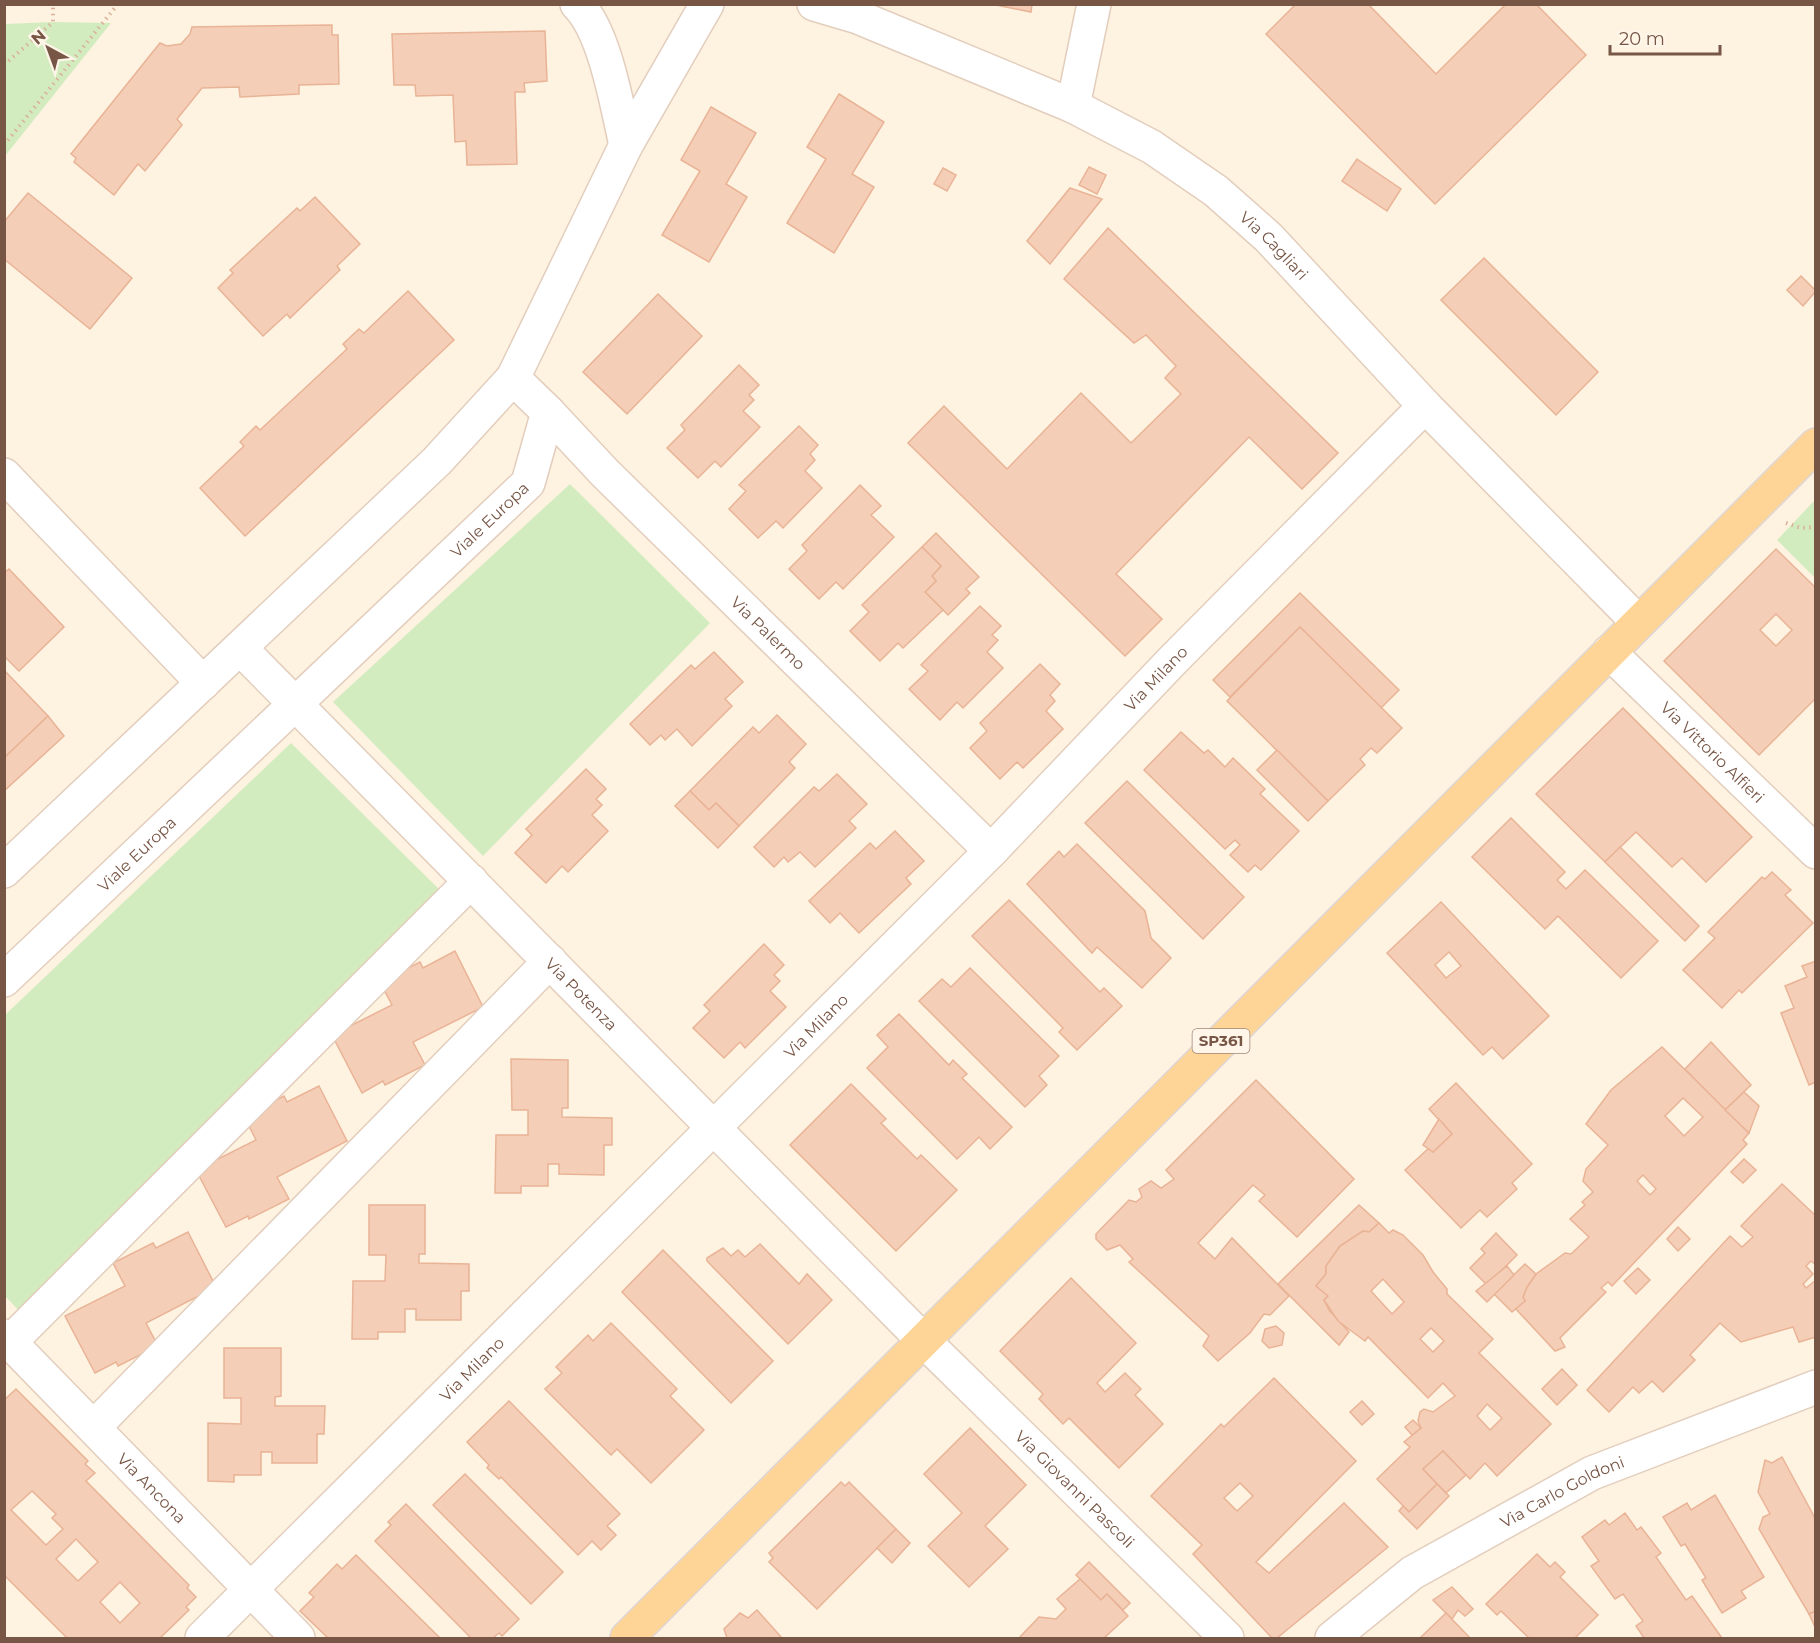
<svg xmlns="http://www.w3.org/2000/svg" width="1820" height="1643" font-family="Montserrat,sans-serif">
<rect width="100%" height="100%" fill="#fef2e1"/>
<g fill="#d3ecbf">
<polygon points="53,22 111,23 5,156 5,24"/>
<polygon points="570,484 710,623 483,856 333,702"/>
<polygon points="1815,500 1815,578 1777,540"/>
<polygon points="291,743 446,896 25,1317 5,1296 5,1015"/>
</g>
<g fill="#f5ceb7" stroke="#e9b396" stroke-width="1.5" fill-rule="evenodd">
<polygon points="991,4 1032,4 1031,12"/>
<polygon points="1296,4 1368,4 1436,74 1506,4 1536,4 1586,55 1435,204 1266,34"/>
<polygon points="332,25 332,35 338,35 339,84 299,85 299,94 240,97 239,87 202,88 177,119 182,125 145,171 138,164 114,195 74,162 76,158 71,154 160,43 167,46 181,44 190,34 192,27"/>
<polygon points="545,31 547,81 524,83 525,92 515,92 517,164 467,165 466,141 455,142 453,95 416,96 415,85 394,85 392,34"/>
<polygon points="839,94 884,122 852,174 874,187 834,253 787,223 826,159 807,147"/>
<polygon points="711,107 756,133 726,184 747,197 709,262 662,235 700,171 681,160"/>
<polygon points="1357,159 1401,189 1387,211 1342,181"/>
<polygon points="1089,167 1106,175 1097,194 1079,185"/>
<polygon points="943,168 956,175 947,191 934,184"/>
<polygon points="1070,188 1102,199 1050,264 1027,241"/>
<polygon points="28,193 132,278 90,329 4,259 4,222"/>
<polygon points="315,197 360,244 337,266 340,270 290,318 287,314 263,336 218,288 233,273 230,270 297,208 300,211"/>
<polygon points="1108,228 1338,453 1302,489 1249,437 1116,574 1162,619 1125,656 908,443 944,406 1007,469 1081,393 1131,443 1181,394 1165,378 1176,366 1146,335 1134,343 1064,279"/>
<polygon points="1484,258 1598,372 1556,415 1441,300"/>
<polygon points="1801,276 1816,291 1803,306 1787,290"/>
<polygon points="408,291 454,340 245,536 200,488 244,446 240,442 256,426 260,430 347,349 343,344 359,329 364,333"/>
<polygon points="658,294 702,336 627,414 583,372"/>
<polygon points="739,365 759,385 749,395 754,400 743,411 760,427 721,467 715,461 698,478 667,448 685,430 681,425"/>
<polygon points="799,426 818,445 810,454 815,460 805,471 822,488 783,528 776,521 758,538 729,509 746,491 739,485"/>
<polygon points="860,485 881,506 871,515 894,537 843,589 836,582 819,599 789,569 807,551 802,545"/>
<polygon points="936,533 979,577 966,589 970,593 948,615 925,592 936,581 932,576 941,566 922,547"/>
<polygon points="922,547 941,566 932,576 936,581 925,592 943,610 903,648 898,643 880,661 850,631 869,612 862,605"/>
<path d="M1776,549L1816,588V698L1759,755L1664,661ZM1776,614L1792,630L1776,646L1760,630Z"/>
<polygon points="9,569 64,627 19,671 4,656 4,573"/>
<polygon points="1300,593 1399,690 1381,708 1300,627 1230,697 1213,680"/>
<polygon points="980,606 1001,626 992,635 998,640 987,652 1003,668 963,708 957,702 940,720 909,689 928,671 921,665"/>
<polygon points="1300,627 1402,728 1377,753 1371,748 1360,759 1365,765 1328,801 1227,701"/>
<polygon points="714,652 743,682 725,699 732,706 692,746 677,729 665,740 661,735 650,745 630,724 691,665 695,669"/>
<polygon points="1040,664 1060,684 1050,695 1055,701 1046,711 1063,729 1023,768 1017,762 1000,779 970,748 987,731 980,723"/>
<polygon points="4,670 48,716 4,758"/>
<polygon points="1623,708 1752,837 1706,882 1682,858 1672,867 1636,832 1605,862 1536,794"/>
<polygon points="777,715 806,744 789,762 795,768 739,826 716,803 709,810 690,791 753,727 759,733"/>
<polygon points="48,716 64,736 4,791 4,758"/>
<polygon points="1181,732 1204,753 1208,750 1225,767 1233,758 1265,789 1260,794 1299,831 1261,870 1255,865 1248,872 1230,855 1240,845 1235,840 1225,849 1144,770"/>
<polygon points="1277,750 1328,801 1308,821 1257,770"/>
<polygon points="586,769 606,789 596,799 602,805 592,815 608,831 568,872 562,866 546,883 515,853 532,835 526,829"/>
<polygon points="837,774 867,804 849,821 856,828 815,867 800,852 788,862 784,857 774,867 754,847 814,787 819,791"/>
<polygon points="1127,781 1244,897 1203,939 1085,823"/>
<polygon points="690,791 709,810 716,803 739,826 718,848 675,806"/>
<polygon points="1511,818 1565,872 1557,880 1566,889 1585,870 1658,941 1621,978 1558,916 1545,929 1472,857"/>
<polygon points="895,831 924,861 906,878 911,884 859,933 840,913 830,923 809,901 870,843 876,849"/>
<polygon points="1077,844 1145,911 1151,938 1171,958 1142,988 1097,947 1092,953 1027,884 1059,851 1064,857"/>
<polygon points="1620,847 1699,926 1685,941 1605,862"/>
<polygon points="1772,872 1791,890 1785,895 1813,923 1742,993 1739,990 1722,1008 1683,970 1715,938 1708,932 1762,877 1765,879"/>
<polygon points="1009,900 1100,992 1104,988 1122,1006 1077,1050 1059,1032 1063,1028 972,936"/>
<path d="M1441,902L1549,1016L1503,1059L1492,1047L1483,1055L1387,953ZM1449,952L1461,966L1446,978L1435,965Z"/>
<polygon points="764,944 784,965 774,975 780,981 770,991 786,1007 745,1048 740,1042 724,1058 693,1028 710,1011 704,1005"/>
<polygon points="455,951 483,1007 413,1042 425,1065 385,1085 383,1081 362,1093 332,1035 392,1005 380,982 420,962 423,968"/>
<polygon points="1816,961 1816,1082 1809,1085 1781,1013 1794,1008 1785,986 1807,977 1802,966"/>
<polygon points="970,968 1059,1056 1039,1076 1047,1085 1025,1107 919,1001 942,979 951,987"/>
<polygon points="899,1014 949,1065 953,1060 967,1074 962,1078 1012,1127 990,1149 979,1137 957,1159 867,1068 888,1047 877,1035"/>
<polygon points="1711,1042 1751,1085 1725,1110 1685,1069"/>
<path d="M1662,1047L1749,1133L1743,1140L1747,1144L1612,1286L1608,1282L1601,1288L1606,1292L1560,1338L1565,1347L1555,1351L1515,1308L1525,1301L1523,1297L1527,1287L1536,1274L1565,1253L1571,1254L1589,1237L1570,1219L1585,1205L1582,1202L1593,1192L1583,1181L1586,1169L1608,1145L1586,1124L1611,1090ZM1683,1098L1703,1117L1684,1136L1665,1116ZM1643,1175L1656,1189L1650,1195L1637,1181Z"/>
<polygon points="511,1059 568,1060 568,1108 562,1108 562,1117 612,1118 612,1145 604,1145 604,1175 559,1174 559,1164 548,1164 548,1186 521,1186 521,1193 495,1193 496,1135 528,1135 528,1110 512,1110"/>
<polygon points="1256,1080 1354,1179 1297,1237 1259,1201 1265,1195 1253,1185 1198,1243 1215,1259 1232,1238 1289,1296 1270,1315 1264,1314 1250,1333 1218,1361 1203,1346 1209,1336 1129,1262 1133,1259 1120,1245 1107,1250 1096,1239 1096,1234 1129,1200 1136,1202 1142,1197 1139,1189 1151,1181 1161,1188 1174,1179 1166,1170"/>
<polygon points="1456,1083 1532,1164 1512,1183 1517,1189 1487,1217 1480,1210 1461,1228 1405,1170 1429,1148 1433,1152 1452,1134 1429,1109"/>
<polygon points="851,1084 886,1119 881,1123 917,1159 921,1155 957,1190 896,1251 790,1145"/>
<polygon points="319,1086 347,1141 277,1177 289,1199 249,1219 248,1216 226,1227 196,1170 256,1140 244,1116 284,1096 287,1102"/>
<polygon points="1744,1092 1759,1106 1749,1133 1725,1110"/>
<polygon points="1439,1119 1452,1134 1433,1152 1423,1145"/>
<polygon points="1744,1159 1756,1170 1743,1183 1731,1172"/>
<polygon points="1782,1184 1816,1216 1816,1265 1811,1261 1806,1266 1813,1274 1803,1284 1806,1288 1816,1280 1816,1337 1799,1342 1793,1327 1741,1342 1720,1323 1690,1355 1695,1360 1663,1392 1652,1381 1639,1393 1633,1387 1609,1412 1587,1390 1730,1236 1742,1247 1753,1237 1741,1226"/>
<polygon points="369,1205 425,1205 425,1254 419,1254 419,1263 469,1264 469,1291 461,1291 461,1320 416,1320 416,1309 405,1309 405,1332 378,1332 378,1339 352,1339 353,1281 385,1281 386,1255 369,1255"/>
<polygon points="1359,1205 1379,1223 1369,1232 1363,1231 1340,1246 1326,1266 1326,1274 1316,1286 1328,1296 1324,1300 1329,1310 1349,1332 1339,1345 1278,1284"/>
<path d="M1379,1223L1389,1233L1393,1230L1403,1235L1423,1255L1433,1272L1447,1289V1294L1493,1339L1479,1353L1551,1424L1497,1476L1485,1463L1470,1479L1443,1451L1423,1469L1437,1484L1409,1512L1377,1479L1410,1447L1404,1442L1421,1428L1418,1421L1420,1412L1424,1409L1433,1412L1455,1396L1443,1383L1428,1398L1368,1337L1365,1341L1338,1321L1324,1300L1328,1296L1316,1286L1326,1274V1266L1340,1246L1363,1231L1369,1232ZM1383,1279L1404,1302L1392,1314L1371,1291ZM1431,1328L1444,1341L1433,1352L1420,1339ZM1487,1404L1502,1418L1490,1430L1477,1416Z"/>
<polygon points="1678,1227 1690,1239 1678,1251 1667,1239"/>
<polygon points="188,1232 216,1287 146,1323 158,1346 118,1366 116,1362 95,1373 65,1316 125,1286 113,1263 153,1243 156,1248"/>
<polygon points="1496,1233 1517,1255 1487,1285 1470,1268 1485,1253 1481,1249"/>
<polygon points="760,1244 799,1284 807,1274 832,1300 788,1344 707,1261 707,1258 723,1248 731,1256 738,1250 745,1257"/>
<polygon points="663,1250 773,1361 731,1403 622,1292"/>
<polygon points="1525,1264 1536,1274 1527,1287 1523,1297 1525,1301 1512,1312 1494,1294"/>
<polygon points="1507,1266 1514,1275 1487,1302 1476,1291"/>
<polygon points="1638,1268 1650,1280 1636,1294 1624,1281"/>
<polygon points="1071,1278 1136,1343 1097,1383 1105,1392 1125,1373 1141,1389 1135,1395 1163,1424 1119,1468 1069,1418 1063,1424 1039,1399 1043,1394 1000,1351"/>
<polygon points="611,1323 677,1389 670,1396 704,1430 651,1483 617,1449 611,1455 545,1389 562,1373 556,1367 588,1335 593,1341"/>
<polygon points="1276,1326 1284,1333 1282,1345 1269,1348 1262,1341 1265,1329"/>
<polygon points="224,1348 281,1348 281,1396 275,1397 275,1406 325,1406 324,1434 317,1434 317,1463 272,1463 272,1452 261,1452 261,1475 234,1475 234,1482 208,1481 208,1423 241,1424 241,1398 224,1398"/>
<polygon points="1562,1369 1577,1385 1557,1405 1542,1389"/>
<path d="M1274,1378L1356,1461L1256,1562L1269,1573L1344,1503L1388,1547L1277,1638H1272L1193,1554L1202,1545L1151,1496L1221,1424L1224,1427ZM1240,1483L1253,1496L1237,1511L1224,1498Z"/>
<path d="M16,1389L88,1461L85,1464L95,1473L86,1481L189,1585L187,1588L196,1597L186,1607L189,1610L160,1638H67L4,1575V1400ZM32,1491L56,1514L52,1518L63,1529L46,1545L11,1510ZM76,1539L98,1562L78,1581L56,1559ZM120,1582L140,1603L120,1623L100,1602Z"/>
<polygon points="509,1401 620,1514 607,1526 616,1535 601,1550 592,1541 578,1555 501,1477 499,1479 487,1468 489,1465 467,1442"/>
<polygon points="1362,1401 1374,1414 1362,1425 1350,1412"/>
<polygon points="1413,1420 1421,1428 1412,1435 1405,1427"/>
<polygon points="970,1428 1026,1485 985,1526 1008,1549 969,1587 928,1546 962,1513 924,1474"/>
<polygon points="1443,1451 1466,1475 1446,1493 1423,1469"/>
<polygon points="1782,1457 1816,1520 1816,1611 1809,1614 1759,1529 1763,1517 1770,1514 1758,1492 1765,1460 1772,1463"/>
<polygon points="465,1474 563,1572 531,1604 433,1505"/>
<polygon points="841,1482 845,1486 849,1482 896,1529 817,1609 769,1562 773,1558 769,1553"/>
<polygon points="1437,1484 1449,1496 1417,1529 1399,1511 1403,1506 1409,1512"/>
<polygon points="1715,1495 1764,1577 1741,1591 1746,1598 1722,1613 1702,1580 1706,1578 1685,1544 1681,1546 1663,1517 1687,1503 1691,1510"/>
<polygon points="406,1504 519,1619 502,1636 499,1633 493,1638 471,1638 375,1541 391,1525 388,1522"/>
<polygon points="1625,1513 1637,1530 1641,1527 1661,1553 1656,1557 1686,1600 1692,1596 1722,1638 1644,1638 1636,1626 1643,1621 1623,1594 1615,1599 1591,1566 1599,1561 1582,1537 1605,1520 1609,1525"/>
<polygon points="896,1529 910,1543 892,1563 877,1548"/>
<polygon points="1537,1554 1550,1567 1555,1562 1565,1572 1560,1577 1598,1615 1575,1638 1529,1638 1501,1611 1497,1615 1486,1604"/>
<polygon points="356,1555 440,1638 328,1638 300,1611 314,1597 309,1593 337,1564 342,1569"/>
<polygon points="1089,1562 1130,1603 1123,1610 1107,1594 1101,1600 1076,1575"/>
<polygon points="1080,1579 1101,1600 1107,1594 1128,1616 1104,1638 1019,1638 1039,1617 1056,1619 1066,1609 1057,1599"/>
<polygon points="1452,1587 1473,1609 1465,1616 1458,1610 1452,1619 1433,1600"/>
<polygon points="757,1610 782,1638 727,1638 724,1629 740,1613 748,1618"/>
<polygon points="1816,1611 1816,1627 1815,1627 1809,1614"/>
<polygon points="1446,1613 1470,1638 1420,1638"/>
</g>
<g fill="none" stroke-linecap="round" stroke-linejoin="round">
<defs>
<g id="minor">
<path d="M577,4C605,31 617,106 626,145"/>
<path id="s1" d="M814,4L858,17L1073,106L1152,147L1216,191L1269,238L1425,406L1638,622"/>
<polyline points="1073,106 1094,4"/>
<path id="s2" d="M548,412L605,473L991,851"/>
<polyline points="4,475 203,683"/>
<path id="s3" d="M240,648L923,1340L1227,1638"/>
<path id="s4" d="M1609,652L1816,852"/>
<path id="s5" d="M4,1336L298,1638"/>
<polyline points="10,1342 471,881"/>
<polyline points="94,1427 550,961"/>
<path id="s6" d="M202,1638L991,851L1173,660L1425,406"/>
<path id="s7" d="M1332,1638L1412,1573L1592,1473L1816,1387"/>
</g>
<g id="tertiary">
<polyline points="4,871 437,461 513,378 626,145 707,4"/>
<path id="s8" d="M4,980L528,483L548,412L513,378"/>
</g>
<polyline id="primary" points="627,1638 1816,445"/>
</defs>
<use href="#minor" stroke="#e3cebd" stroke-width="36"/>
<use href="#tertiary" stroke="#e3cebd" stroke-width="36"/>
<use href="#primary" stroke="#ded6d3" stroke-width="36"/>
<g stroke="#dab19a" stroke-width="4" stroke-dasharray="1.5 4.5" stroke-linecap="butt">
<polyline points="4,65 53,22 53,4"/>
<polyline points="4,145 118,4"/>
<polyline points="1786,523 1801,528 1816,527"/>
</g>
<use href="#minor" stroke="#fff" stroke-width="33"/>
<use href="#tertiary" stroke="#fff" stroke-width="33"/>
<use href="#primary" stroke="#ffd597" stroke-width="33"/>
</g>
<g text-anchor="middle" stroke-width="5" stroke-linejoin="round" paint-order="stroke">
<rect fill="#fff6e9" stroke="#a08677" stroke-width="1.5" x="1192.5" y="1029" width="57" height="24" rx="4.5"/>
<g font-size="15" font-weight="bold" fill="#775646">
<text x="1221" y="1046">SP361</text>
</g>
<g font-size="16" fill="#775646" stroke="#fff6e9">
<text dy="6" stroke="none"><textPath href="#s1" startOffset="525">Via Cagliari</textPath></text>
<text dy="6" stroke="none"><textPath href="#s8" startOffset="669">Viale Europa</textPath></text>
<text dy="6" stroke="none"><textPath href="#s2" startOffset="312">Via Palermo</textPath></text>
<text dy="6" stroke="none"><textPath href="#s6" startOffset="1353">Via Milano</textPath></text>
<text dy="6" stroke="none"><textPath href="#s4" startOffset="144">Via Vittorio Alfieri</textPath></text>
<text dy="6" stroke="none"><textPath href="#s8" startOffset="183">Viale Europa</textPath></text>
<text dy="6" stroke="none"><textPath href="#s3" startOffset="486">Via Potenza</textPath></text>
<text dy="6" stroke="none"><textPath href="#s6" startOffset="867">Via Milano</textPath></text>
<text dy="6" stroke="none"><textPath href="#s6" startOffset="381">Via Milano</textPath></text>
<text dy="6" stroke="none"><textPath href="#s5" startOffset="212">Via Ancona</textPath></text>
<text dy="6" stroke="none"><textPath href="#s3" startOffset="1185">Via Giovanni Pascoli</textPath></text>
<text dy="6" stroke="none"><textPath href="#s7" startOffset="274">Via Carlo Goldoni</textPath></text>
</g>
</g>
<rect width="1820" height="1643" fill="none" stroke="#775646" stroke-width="12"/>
<g transform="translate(48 48) rotate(319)" stroke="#fff6e9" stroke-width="4.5" paint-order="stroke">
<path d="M0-4.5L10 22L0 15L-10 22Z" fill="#775646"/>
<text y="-9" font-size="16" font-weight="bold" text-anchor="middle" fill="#775646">N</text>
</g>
<path d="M1610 45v9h110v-9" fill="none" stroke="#775646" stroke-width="3"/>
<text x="1619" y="45" font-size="18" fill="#775646" stroke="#fff6e9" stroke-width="4.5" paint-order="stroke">20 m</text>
</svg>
